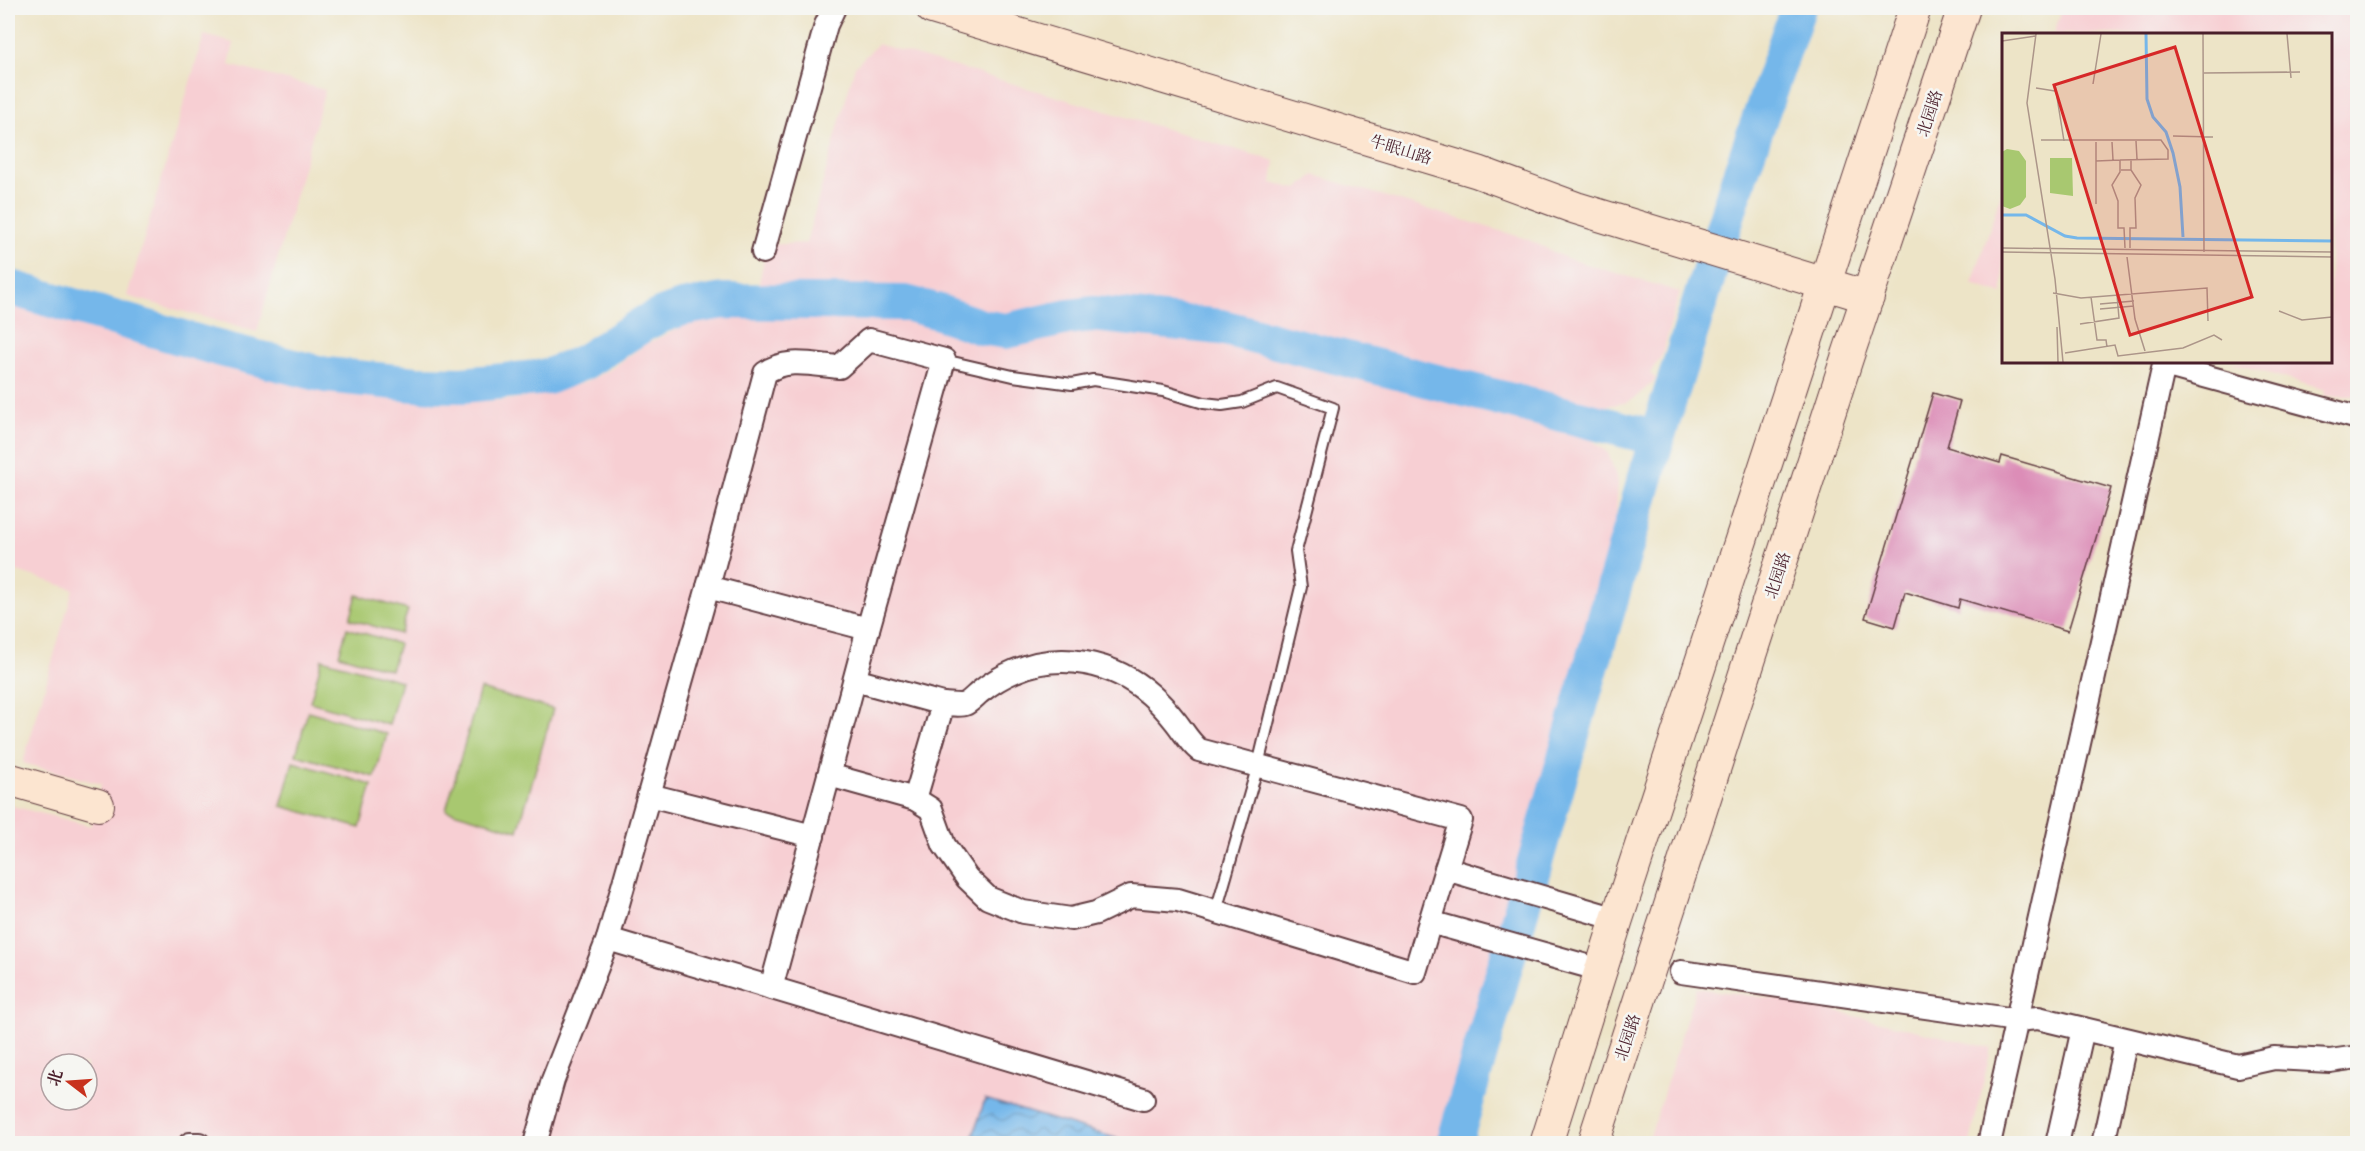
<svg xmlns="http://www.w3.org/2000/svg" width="2365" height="1151" font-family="'IM FELL Great Primer','Noto Serif SC',serif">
<defs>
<pattern id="water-waves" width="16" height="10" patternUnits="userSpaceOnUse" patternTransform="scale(1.5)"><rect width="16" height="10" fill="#75b7ea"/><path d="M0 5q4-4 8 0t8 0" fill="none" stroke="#6294be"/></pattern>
</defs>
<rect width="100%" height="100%" fill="#f6f6f2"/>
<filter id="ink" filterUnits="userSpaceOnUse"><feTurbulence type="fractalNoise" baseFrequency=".0167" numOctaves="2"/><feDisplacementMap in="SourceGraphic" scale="12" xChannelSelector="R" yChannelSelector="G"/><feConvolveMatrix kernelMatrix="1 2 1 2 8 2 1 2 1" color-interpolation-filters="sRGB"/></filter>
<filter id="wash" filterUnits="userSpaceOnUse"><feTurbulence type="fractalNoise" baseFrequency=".008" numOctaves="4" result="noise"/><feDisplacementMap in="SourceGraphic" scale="24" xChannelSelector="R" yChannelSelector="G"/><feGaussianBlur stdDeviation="1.35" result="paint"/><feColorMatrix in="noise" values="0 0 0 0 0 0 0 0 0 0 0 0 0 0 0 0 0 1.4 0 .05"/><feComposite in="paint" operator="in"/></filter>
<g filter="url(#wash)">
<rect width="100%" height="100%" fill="#ede4c7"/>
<g fill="#f7cfd3" fill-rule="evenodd">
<polygon points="2062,8 2357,8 2357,396 2324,396 2325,390 2230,362 2330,362 2330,34 2054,34"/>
<polygon points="204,35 234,43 229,65 325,90 257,332 127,296"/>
<path d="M878,44L1275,161L1272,183L1297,189L1314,175L1527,239L1566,258L1680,292L1662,355L1650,373L1656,379L1634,399L1624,403L1606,406H1594L1235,316L1148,303L1081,302L1021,318L1010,317L992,316L961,301L918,291L803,288L802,311L917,317L992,341L1010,344L1063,328L1086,326L1208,337L1515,417L1592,440L1608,453L1618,482L1616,516L1484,982L1436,1143H8V805L91,826L101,784L23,763L73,589L8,568V301L179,353L312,386L413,401L442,403L507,400L551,393L586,382L611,369L646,344L695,321L724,315L795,312L796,286L758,288L767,245L806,243L855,66ZM51,1064H87V1100H51Z"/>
<polygon points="2003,187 2003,294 1972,284"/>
<polygon points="1696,988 1791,1001 1991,1048 1970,1143 1648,1143"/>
</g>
<g fill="#a8c870" stroke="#79744e" stroke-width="1.5">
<polygon points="357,595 408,610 400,634 350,619"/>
<polygon points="347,628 399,644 391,670 339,655"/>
<polygon points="322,659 401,681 389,725 310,702"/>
<polygon points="480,689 553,709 518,831 446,810"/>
<polygon points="308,711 387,734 375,777 296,755"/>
<polygon points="293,762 372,785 360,828 281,806"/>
</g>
<polygon fill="url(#water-waves)" stroke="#606b8a" stroke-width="1.5" points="985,1099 1132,1143 971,1143"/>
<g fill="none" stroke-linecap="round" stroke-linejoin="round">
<g stroke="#75b7ea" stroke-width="36">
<polyline points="8,287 217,348 326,375 416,384 462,385 547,377 584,362 645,323 662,315 682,308 723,301 905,303 936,311 981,327 1006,331 1068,317 1093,314 1221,327 1657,438"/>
<polyline points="1454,1144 1657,438 1738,181 1798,8"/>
</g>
</g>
<g id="blocks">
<polygon fill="#dc8db7" points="1933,393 1960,401 1947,447 2000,463 2002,456 2111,488 2068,631 1960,599 1958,608 1905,592 1895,627 1865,618"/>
</g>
</g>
<g filter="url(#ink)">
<use href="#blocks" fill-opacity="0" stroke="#623d42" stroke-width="1.5"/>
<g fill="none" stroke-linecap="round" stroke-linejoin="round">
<defs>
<polyline id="lane" points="944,360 1013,376 1072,384 1093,380 1163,391 1204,403 1222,405 1242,402 1277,388 1333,408 1296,551 1301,587 1258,765 1216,911"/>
<g id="street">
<polyline points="763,252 826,25 834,8"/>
<polyline points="708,587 868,629"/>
<polyline points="855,680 943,704 915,799"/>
<path d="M943,704C949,704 960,706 965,704C970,702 976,695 980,692C990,684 1003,676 1015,671C1060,651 1114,662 1151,695C1160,703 1169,713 1176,722C1184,732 1189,742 1199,750L1461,820L1446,869L1617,919"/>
<polyline points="649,795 813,836"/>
<polyline points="1430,922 1446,869"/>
<polyline points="608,939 1143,1099"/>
<polyline points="1681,972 2016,1020 2038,1018 2238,1066 2274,1058 2330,1061 2358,1057"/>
<polyline points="771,988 829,775 915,799 931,809 944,845 967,878 988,898 1023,912 1071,919 1096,913 1131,896 1178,900 1415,972 1430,922 1601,970"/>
<polyline points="190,1144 199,1144"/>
<path d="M535,1144L553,1080L608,939L708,587L765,373C786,357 814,365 839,367L869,340L944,360L868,629L829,775"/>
<polyline points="1989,1144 2164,365 2358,418"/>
<polyline points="2057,1144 2083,1029"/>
<polyline points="2103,1144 2126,1040"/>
</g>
<g id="secondary">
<polyline points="932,8 1478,172 1576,208 1868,297"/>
<polyline points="8,779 98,805"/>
<polyline points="1546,1144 1617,919 1915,8"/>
<polyline points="1593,1144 1847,358 1964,8"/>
</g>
</defs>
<use href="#lane" stroke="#623d42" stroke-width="14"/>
<use href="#street" stroke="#623d42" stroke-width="26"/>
<use href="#secondary" stroke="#623d42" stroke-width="34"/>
<use href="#lane" stroke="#fff" stroke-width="10"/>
<use href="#street" stroke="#fff" stroke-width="22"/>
<use href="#secondary" stroke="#fce5d0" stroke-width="32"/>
</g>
</g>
<g text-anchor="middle" stroke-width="5" stroke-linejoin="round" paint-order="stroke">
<g font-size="16" fill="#4a1f2b" stroke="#f6f6f2">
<text transform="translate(1929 113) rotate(-72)" y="6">北园路</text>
<text transform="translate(1401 149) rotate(17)" y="6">牛眠山路</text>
<text transform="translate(1777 575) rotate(-72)" y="6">北园路</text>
<text transform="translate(1627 1037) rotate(-72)" y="6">北园路</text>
</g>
</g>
<g transform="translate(2002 33)">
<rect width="330" height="330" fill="#ede4c7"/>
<path d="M5,116L17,118L24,128V164L18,172L8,176L0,173V119ZM48,125H70L71,163L48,160Z" fill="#a8c870"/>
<path fill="none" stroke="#75b7ea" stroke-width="3" d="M144,1L145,66L151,84L164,99L171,120L178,154L181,204M0,182H24L63,203L75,205L330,208"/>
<path fill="none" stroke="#ac9589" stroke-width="1.5" d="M34,1L25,70L53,246L61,329M201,1L202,219M285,1L289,45M0,8L33,3M202,40L298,39M91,51L99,1M53,52L62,108M34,55L53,58M171,103L211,104M39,107H159L166,117V126L118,127M134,108L135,126M94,109V171M110,109L111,127M94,128L118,127V139L110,152L116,168V195H122L123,215M119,137H129V127M0,215L330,219M128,215V195H134L133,165L139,152L129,137M0,219L330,224M125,224L133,286L143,318M51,260L79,265L205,255L206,288M89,264L95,307H104L105,314M98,271L132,268M98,276L132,273M277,278L300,287L330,284M78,291L117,285L115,262M55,294L56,329M63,320L113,312L116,323L181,315L212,302L220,307"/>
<path fill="#d62828" fill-opacity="0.15" stroke="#d62828" stroke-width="3" d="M173,14L250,264L128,302L52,52Z"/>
<rect width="330" height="330" fill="none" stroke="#4a1f2b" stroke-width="3"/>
</g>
<rect width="2365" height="1151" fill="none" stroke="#f6f6f2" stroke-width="30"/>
<g transform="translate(69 1082) rotate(287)"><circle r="28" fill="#f6f6f2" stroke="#b1a0a2" stroke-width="1.5"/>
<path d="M0-4.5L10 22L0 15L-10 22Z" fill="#c8321e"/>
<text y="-9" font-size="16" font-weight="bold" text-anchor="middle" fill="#4a1f2b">北</text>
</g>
</svg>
